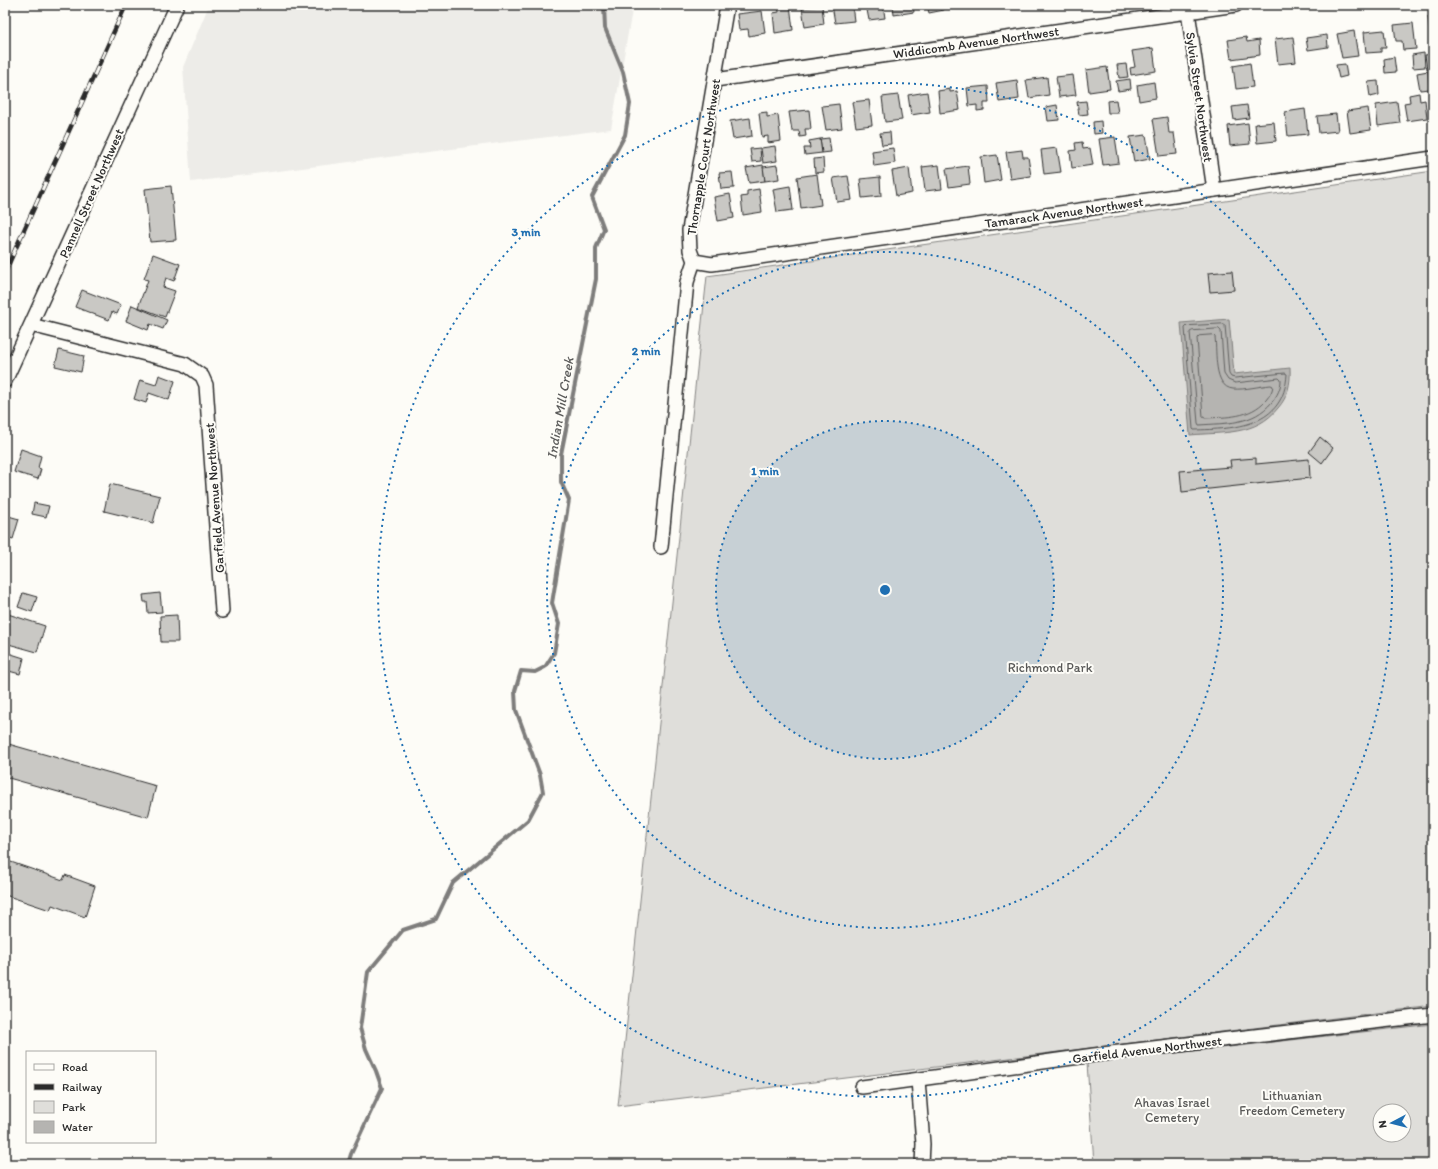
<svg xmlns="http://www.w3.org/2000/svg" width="1438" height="1169" font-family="Itim,sans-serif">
<rect width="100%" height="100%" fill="#fdfcf7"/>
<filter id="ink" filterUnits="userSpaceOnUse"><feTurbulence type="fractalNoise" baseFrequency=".025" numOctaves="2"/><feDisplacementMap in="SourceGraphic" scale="8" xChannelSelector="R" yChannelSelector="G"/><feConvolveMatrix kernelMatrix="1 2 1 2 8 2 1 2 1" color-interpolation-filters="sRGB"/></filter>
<g filter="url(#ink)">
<polygon fill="#edece8" points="209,5 633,5 611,129 191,182 183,67"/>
<g fill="#dfdeda" stroke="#858482" fill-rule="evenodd">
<polygon points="1433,171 1433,1006 618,1106 707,276"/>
<path d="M1433,1024V1164H1094L1087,1063ZM1380,1111H1404V1135H1380Z"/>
</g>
<path fill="#b5b4b1" stroke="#7e7d7b" d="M1229,319L1234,374L1290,368C1291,383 1288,397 1278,408C1256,436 1222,432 1190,435L1181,323Z"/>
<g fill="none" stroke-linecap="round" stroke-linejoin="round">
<g stroke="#626261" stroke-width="1">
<path d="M1223,324L1225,325L1229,374L1231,377L1235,378L1285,373L1287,374C1284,427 1235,429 1194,430L1193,429L1185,328L1187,326Z"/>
<path d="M1219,329L1221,331L1224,374L1228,380L1235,383L1279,378L1281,380C1281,388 1277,396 1272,402C1253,425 1226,423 1199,425L1198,423L1190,332L1192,331Z"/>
<path d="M1213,335L1215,337C1217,352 1213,387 1233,389C1245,390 1259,386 1271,385L1273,386C1272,392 1270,395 1266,400C1250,418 1227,417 1205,418L1203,417L1197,338L1199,336Z"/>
</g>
<polyline stroke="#7e7d7b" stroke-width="4" points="348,1164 351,1154 382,1088 376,1071 366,1049 360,1028 368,972 403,930 436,919 453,883 528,820 543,792 540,775 516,710 515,691 521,671 535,672 545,667 554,653 559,624 552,603 569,500 561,482 561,454 596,279 596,248 604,229 592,197 625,135 630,104 623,72 605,28 604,5"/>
</g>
<g fill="#c9c8c4" stroke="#2b2b2b">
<polygon points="790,5 793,30 775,33 773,13 779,12 778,6"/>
<polygon points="832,5 852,5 854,21 835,23"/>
<polygon points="866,5 883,5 885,18 869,20"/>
<polygon points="893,5 913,5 914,12 894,15"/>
<polygon points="927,5 944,5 944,10 929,13"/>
<polygon points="822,6 824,24 805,27 802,8"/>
<polygon points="762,11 765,33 749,36 748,29 739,30 737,14"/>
<polygon points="1433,16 1433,42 1431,42 1428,17"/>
<polygon points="1413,23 1416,49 1403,50 1402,41 1396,41 1394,25"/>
<polygon points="1384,30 1386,48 1381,48 1381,52 1366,53 1364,32"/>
<polygon points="1354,31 1358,56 1342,58 1337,34"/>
<polygon points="1327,35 1328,47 1308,50 1306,38"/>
<polygon points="1246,37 1247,42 1259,40 1260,55 1231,59 1228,40"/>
<polygon points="1293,37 1296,62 1278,64 1275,39"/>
<polygon points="1153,48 1156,71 1131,75 1130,68 1135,67 1132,51"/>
<polygon points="1424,53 1425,67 1413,68 1412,55"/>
<polygon points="1433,54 1433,68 1427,69 1425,55"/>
<polygon points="1394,57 1396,72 1385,73 1384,59"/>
<polygon points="1250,63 1253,87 1236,89 1233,66"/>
<polygon points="1126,64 1128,77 1119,78 1117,65"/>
<polygon points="1345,64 1347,76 1339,78 1336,65"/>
<polygon points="1107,67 1110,89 1089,92 1086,70"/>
<polygon points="1428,71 1430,89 1420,90 1417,73"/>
<polygon points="1073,75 1076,95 1059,97 1056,77"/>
<polygon points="1047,77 1049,95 1029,98 1026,80"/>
<polygon points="1130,79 1131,89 1118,91 1116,81"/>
<polygon points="1017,80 1019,99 999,102 996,83"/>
<polygon points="1378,81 1379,95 1370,97 1368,82"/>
<polygon points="1154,82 1156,98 1139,101 1137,85"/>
<polygon points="988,86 989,103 984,103 984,110 977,111 977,105 969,106 967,88"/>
<polygon points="950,89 950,92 957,91 960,110 940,113 938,91"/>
<polygon points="927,92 930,112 911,115 908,95"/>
<polygon points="1419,93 1420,101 1425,100 1427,118 1407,121 1404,103 1410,102 1409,95"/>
<polygon points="898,95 902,120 885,122 882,97"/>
<polygon points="869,100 872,125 856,127 852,102"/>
<polygon points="1116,100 1118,113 1108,113 1107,101"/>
<polygon points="1086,101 1088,114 1079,115 1077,102"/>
<polygon points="1397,102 1400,123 1378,126 1376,105"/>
<polygon points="839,104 842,128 826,130 822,106"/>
<polygon points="1057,105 1059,120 1048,121 1046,107"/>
<polygon points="1247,105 1249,118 1234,120 1232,107"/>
<polygon points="1368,108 1371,130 1350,133 1347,111"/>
<polygon points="1305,109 1308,134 1288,136 1285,112"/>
<polygon points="809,110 811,129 805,129 806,136 800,137 799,131 792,131 789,112"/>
<polygon points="767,112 767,117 778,115 781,141 768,143 768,136 762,137 759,113"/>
<polygon points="1336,114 1338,131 1319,133 1317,116"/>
<polygon points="1167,117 1169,133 1174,133 1177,154 1159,156 1153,119"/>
<polygon points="750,118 752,136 733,139 730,121"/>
<polygon points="1101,121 1102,133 1094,134 1093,122"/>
<polygon points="1274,122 1276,141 1257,143 1255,124"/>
<polygon points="1248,123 1250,144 1230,146 1228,126"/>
<polygon points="890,132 891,144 882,145 880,133"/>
<polygon points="1146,135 1150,159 1134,162 1130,137"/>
<polygon points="1115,137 1119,163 1103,165 1099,139"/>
<polygon points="829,138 831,152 822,153 820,139"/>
<polygon points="820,139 822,153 805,155 804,148 810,148 809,141"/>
<polygon points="1082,142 1083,149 1090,148 1093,165 1072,168 1070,151 1076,150 1075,143"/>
<polygon points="775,146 777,161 763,163 761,148"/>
<polygon points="760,148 761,161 752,162 750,149"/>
<polygon points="893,148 895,163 874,166 872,151"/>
<polygon points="1057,148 1061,172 1044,174 1041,150"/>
<polygon points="1022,150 1023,157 1028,157 1031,176 1010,179 1006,152"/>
<polygon points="997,155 1001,180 984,183 981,157"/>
<polygon points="823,158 824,172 815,173 814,159"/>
<polygon points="763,165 765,181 749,183 746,168"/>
<polygon points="777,165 779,179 765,181 763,167"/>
<polygon points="939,165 942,189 925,191 922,167"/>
<polygon points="968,166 970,184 949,187 946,169"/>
<polygon points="909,168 912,193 896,196 892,171"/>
<polygon points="732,172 734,188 721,189 719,173"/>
<polygon points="817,174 821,205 801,208 797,177"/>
<polygon points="848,176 852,200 837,202 833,178"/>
<polygon points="880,177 881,196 862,198 860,179"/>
<polygon points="171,186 176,240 150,242 145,189"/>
<polygon points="790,186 793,210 777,212 773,189"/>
<polygon points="759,189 762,212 743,215 741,197 747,196 747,191"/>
<polygon points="730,194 734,218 718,221 714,197"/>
<polygon points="153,254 180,264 174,281 166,278 163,287 175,291 165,317 138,307 148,280 144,279"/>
<polygon points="1232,271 1234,290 1210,292 1208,273"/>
<polygon points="82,290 121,305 117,314 112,312 109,320 75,307"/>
<polygon points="132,305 167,320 163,329 150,324 148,330 126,321"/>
<polygon points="59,350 84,356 81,372 55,366"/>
<polygon points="159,375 175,381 169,400 149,393 146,403 134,399 140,380 156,385"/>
<polygon points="1320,437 1333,448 1322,463 1309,452"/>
<polygon points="21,449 41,456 38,468 41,469 38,479 14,472"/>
<polygon points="1256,458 1256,464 1309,459 1310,478 1182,492 1180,471 1231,467 1230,460"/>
<polygon points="110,484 160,496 153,523 104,511"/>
<polygon points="34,503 49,506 46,517 32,514"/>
<polygon points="5,515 19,519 13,539 5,536"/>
<polygon points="23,593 37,597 32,612 18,607"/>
<polygon points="160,593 162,612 148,613 147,602 144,602 143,595"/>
<polygon points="8,614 45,626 37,652 5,643 5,623"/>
<polygon points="177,615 178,642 161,642 160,616"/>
<polygon points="5,652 24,658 20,674 5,670"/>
<polygon points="5,743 156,786 148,817 5,777"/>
<polygon points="5,860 63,880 65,875 95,886 85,917 52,905 50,910 5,895"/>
</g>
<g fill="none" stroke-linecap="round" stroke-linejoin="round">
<defs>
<g id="street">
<polyline points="1187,5 1214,190"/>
<polyline points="715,80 1236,5"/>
<polyline points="694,261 712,264 1433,158"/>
<polyline points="31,325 185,364 202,376 206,385 222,611"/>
<polyline points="5,381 177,5"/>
<polyline points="661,547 687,282 694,261 690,250 689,230 727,5"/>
<polyline points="918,1080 923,1144 922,1164"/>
<polyline points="862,1087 1094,1055 1433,1015"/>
</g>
</defs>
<use href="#street" stroke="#2b2b2b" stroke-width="16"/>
<use href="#street" stroke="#fdfcf7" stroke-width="13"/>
<defs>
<polyline id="rail" points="5,272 126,5"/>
</defs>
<use href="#rail" stroke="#2b2b2b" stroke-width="4.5"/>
<use href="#rail" stroke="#fdfcf7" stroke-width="3" stroke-dasharray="9" stroke-linecap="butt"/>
</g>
</g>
<circle cx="885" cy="590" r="169" fill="#1f6fb2" fill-opacity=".12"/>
<g fill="none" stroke="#1f6fb2" stroke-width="2" stroke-dasharray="2 4">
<circle cx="885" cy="590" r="169"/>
<circle cx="885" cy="590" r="338"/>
<circle cx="885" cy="590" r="507"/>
</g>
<g text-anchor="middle" stroke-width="4" stroke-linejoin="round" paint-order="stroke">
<g font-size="13" fill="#2b2b2b" stroke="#fdfcf7">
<text transform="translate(976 42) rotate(-8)" y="5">Widdicomb Avenue Northwest</text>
<text transform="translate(1200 97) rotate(82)" y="5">Sylvia Street Northwest</text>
<text transform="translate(703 157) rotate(-81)" y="5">Thornapple Court Northwest</text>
<text transform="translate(91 193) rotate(-66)" y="5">Pannell Street Northwest</text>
<text transform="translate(1064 212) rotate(-8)" y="5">Tamarack Avenue Northwest</text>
<text transform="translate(214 498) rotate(-94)" y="5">Garfield Avenue Northwest</text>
<text transform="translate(1147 1049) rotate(-7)" y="5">Garfield Avenue Northwest</text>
</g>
<g font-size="13" fill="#585857" stroke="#fdfcf7">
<text x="1050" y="672">Richmond Park</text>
<text x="1292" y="1100">Lithuanian<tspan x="1292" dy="15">Freedom Cemetery</tspan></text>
<text x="1172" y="1107">Ahavas Israel<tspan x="1172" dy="15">Cemetery</tspan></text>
</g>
<g font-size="14" font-style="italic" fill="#5b5b5a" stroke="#fdfcf7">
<text transform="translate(560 408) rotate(-80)" y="5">Indian Mill Creek</text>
</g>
</g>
<circle cx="885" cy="590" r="6" fill="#1f6fb2" stroke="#fdfcf7" stroke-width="2"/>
<g font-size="12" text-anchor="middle" font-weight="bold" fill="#1f6fb2" stroke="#fdfcf7" stroke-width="4" stroke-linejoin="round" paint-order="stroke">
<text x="526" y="236">3 min</text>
<text x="646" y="355">2 min</text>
<text x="765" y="475">1 min</text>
</g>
<rect width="1438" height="1169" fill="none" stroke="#fdfcf7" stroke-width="20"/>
<rect x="10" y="10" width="1418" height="1149" fill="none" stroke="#2b2b2b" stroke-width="1.5" filter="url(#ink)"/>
<rect x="26" y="1051" width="130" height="92" fill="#fdfcf7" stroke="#a9a8a5"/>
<rect x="34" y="1064" width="20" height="6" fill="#fdfcf7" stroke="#a9a8a5"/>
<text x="62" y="1071" font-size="12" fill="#2b2b2b">Road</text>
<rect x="34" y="1084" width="20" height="6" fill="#2b2b2b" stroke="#a9a8a5"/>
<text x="62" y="1091" font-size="12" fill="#2b2b2b">Railway</text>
<rect x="34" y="1101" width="20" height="12" fill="#dfdeda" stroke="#a9a8a5"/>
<text x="62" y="1111" font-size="12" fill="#2b2b2b">Park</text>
<rect x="34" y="1121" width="20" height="12" fill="#b5b4b1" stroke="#a9a8a5"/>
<text x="62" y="1131" font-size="12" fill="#2b2b2b">Water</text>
<g transform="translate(1392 1123) rotate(263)"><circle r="19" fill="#fdfcf7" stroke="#a9a8a5"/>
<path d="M0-3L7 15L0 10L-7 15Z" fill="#1f6fb2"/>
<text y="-6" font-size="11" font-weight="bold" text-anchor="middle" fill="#2b2b2b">N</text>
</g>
</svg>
